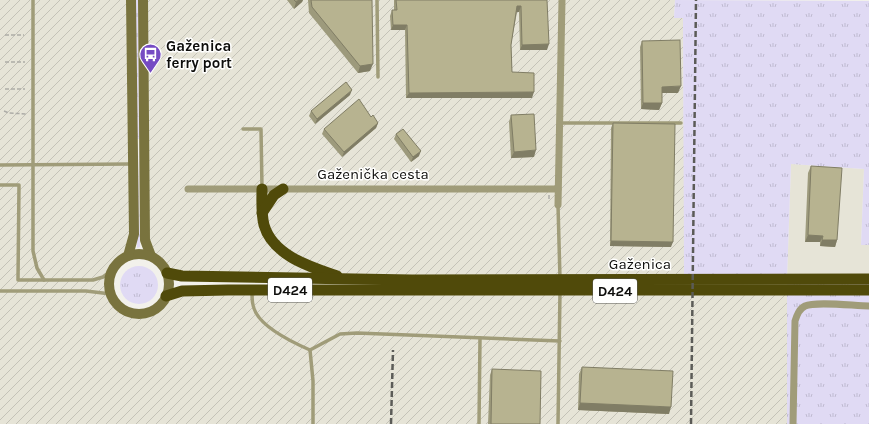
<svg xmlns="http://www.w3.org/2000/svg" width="869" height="424" font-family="Karla,sans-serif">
<defs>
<pattern id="industrial-furrows" width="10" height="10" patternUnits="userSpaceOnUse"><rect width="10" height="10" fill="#e6e4d7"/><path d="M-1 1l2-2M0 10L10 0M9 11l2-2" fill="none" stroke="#c4c2b7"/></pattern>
<pattern id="grass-tufts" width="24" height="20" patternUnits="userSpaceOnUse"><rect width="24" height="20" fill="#e0daf4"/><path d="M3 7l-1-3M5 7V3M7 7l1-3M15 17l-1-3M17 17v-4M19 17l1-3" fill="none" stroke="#bfbad0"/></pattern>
</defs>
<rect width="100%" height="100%" fill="#f2f1eb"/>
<polygon fill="#e6e4d7" points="791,164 864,169 861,245 869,245 869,279 787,279"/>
<g fill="url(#industrial-furrows)">
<polygon points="0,0 131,0 134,234 128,256 114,266 109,283 113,300 127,311 138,314 150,312 160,305 166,296 787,291 787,424 0,424"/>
<polygon points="143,0 675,0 674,18 683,18 685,285 167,273 151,256 145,240"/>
</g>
<g fill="url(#grass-tufts)">
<polygon points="135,0 138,0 139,139 136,139"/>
<polygon points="675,0 869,1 869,245 861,245 864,169 791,164 787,279 869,279 869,424 787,424 787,279 684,276 683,18 674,18"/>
<polygon points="136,144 138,144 140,247 137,248"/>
<circle cx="139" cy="285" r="19"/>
</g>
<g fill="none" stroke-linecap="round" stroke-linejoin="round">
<g stroke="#adaca7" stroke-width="1.5" stroke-dasharray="4 2" stroke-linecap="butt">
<polyline points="5,35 24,35"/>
<polyline points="5,62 25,62"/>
<polyline points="5,89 25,89"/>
<polyline points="4,111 9,113 26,114"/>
<polyline points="549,199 549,195"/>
</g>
<g stroke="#a09c79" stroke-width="3.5">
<polyline points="33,0 33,251 37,268 44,280"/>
<polyline points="377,0 378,77"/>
<polyline points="560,123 681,123"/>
<polyline points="243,129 261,129 262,188"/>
<polyline points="0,165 132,164"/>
<polyline points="0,185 19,185 18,280 93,280 103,277 111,271"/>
<polyline points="558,205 560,279"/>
<polyline points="0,291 86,291 111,294"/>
<path d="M252,291C252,299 252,306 256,313C265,329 294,343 310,350L340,334L357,333L560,341"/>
<polyline points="310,350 313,381 313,424"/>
<polyline points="479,424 480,338"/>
<polyline points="558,424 560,291"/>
</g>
<g stroke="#a09c79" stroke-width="7">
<polyline points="188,189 558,189"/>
<polyline points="558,205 562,0"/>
<path d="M793,424L795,321C797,315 799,309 805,306C816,301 855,306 869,306"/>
</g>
<g stroke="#79733e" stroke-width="10">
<polyline points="143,0 145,240 151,256"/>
<circle cx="139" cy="284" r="30"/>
<polyline points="128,256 134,234 131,0"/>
</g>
<g stroke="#504a0a" stroke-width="11">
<path d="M262,189C262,201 261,213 264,225C273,256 311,267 337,276"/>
<polyline points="262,213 274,195 283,189"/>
<polyline points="167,273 182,276 412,280 869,279"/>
<polyline points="166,296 182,291 228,290 869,290"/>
</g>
<g stroke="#5b5b57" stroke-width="2.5" stroke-dasharray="6 3" stroke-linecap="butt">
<polyline points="391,424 393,350"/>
<polyline points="691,424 696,0"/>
</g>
</g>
<g fill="#9d9a7c">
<polygon points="287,0 303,0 302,2 294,9"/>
<polygon points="308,0 372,0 370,71 358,73 309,13"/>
<polygon points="394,0 547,0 547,50 520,50 519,12 517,12 511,45 512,72 532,98 406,98 405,30 391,30 390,16 392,10 394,10"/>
<polygon points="642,41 678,93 662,93 662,103 659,110 641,109 640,47"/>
<polygon points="350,95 315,124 309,116 311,111"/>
<polygon points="511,115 534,157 511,158 509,122"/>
<polygon points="371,117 378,123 376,128 342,157 322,134 324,129"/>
<polygon points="613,123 671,247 610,246 611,128"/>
<polygon points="396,134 419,156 411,162 394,139"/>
<polygon points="811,166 837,240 835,247 820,246 820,242 805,242 808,173"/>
<polygon points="582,367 669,414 578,410 579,374"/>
<polygon points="492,369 540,424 488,424 490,375"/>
</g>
<g fill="#807d65">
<polygon points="299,0 303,0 302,2 294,9 296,2"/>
<polygon points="517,6 521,6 519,12 515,12"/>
<polygon points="393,25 407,25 405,30 391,30"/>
<polygon points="549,44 547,50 520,50 522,45"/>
<polygon points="373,64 370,71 358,73 360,66"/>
<polygon points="681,86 678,93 660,93 662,87"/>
<polygon points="352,90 350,95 315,124 317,119"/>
<polygon points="534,92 532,98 406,98 409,93"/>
<polygon points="643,103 662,103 659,110 641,109"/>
<polygon points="378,123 376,128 342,157 344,152"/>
<polygon points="536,150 534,157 511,158 514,152"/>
<polygon points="421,151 419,156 411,162 413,157"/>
<polygon points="808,235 823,236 820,242 805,242"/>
<polygon points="822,240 837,240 835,247 820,246"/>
<polygon points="611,241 673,242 671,247 610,246"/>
<polygon points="580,403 671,407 669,414 578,410"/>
</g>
<g fill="#b7b390" stroke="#807d65">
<polygon points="294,0 299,0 296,2"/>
<polygon points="311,0 372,0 373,64 360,66 312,7"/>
<polygon points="396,0 547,0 549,44 522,45 521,6 517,6 511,45 512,72 534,73 534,92 409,93 407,25 393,25 392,10 397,10"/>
<polygon points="680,40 681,86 662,87 662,103 643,103 642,41"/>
<polygon points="346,82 352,90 317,119 311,111"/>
<polygon points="359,99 371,117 373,115 378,123 344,152 324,129"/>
<polygon points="534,114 536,150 514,152 511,115"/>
<polygon points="613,123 675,124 673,242 611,241"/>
<polygon points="403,129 421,151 413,157 396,134"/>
<polygon points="811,166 842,168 837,240 822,240 823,236 808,235"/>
<polygon points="582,367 673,371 671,407 580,403"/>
<polygon points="492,369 541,371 540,424 491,424"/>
</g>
<defs>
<symbol id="bus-pin" viewBox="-11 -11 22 30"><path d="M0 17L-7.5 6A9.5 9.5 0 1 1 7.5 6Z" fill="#754ac3" stroke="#fffffe"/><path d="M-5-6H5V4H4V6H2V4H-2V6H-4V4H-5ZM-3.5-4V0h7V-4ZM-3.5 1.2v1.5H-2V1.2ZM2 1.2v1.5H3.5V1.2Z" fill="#fff"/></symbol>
</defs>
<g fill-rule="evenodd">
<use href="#bus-pin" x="138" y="42" width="25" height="34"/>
</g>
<g text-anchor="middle" stroke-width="3" stroke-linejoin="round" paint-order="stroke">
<g fill="#fffffe" stroke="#565654" stroke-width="1">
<rect x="268" y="278" width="44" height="24" rx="3"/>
<rect x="593" y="279" width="44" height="24" rx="3"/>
</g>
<g font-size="14" font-weight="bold" fill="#0d0d0b">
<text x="290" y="295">D424</text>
<text x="615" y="296">D424</text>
</g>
<g font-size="15" font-weight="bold" fill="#0d0d0b" stroke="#fffffe" text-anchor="start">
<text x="166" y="51">Gaženica<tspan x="166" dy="17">ferry port</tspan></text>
</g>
<g font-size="15" fill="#0d0d0b" stroke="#fffffe">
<text x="373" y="179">Gaženička cesta</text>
<text x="640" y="269">Gaženica</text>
</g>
</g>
</svg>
